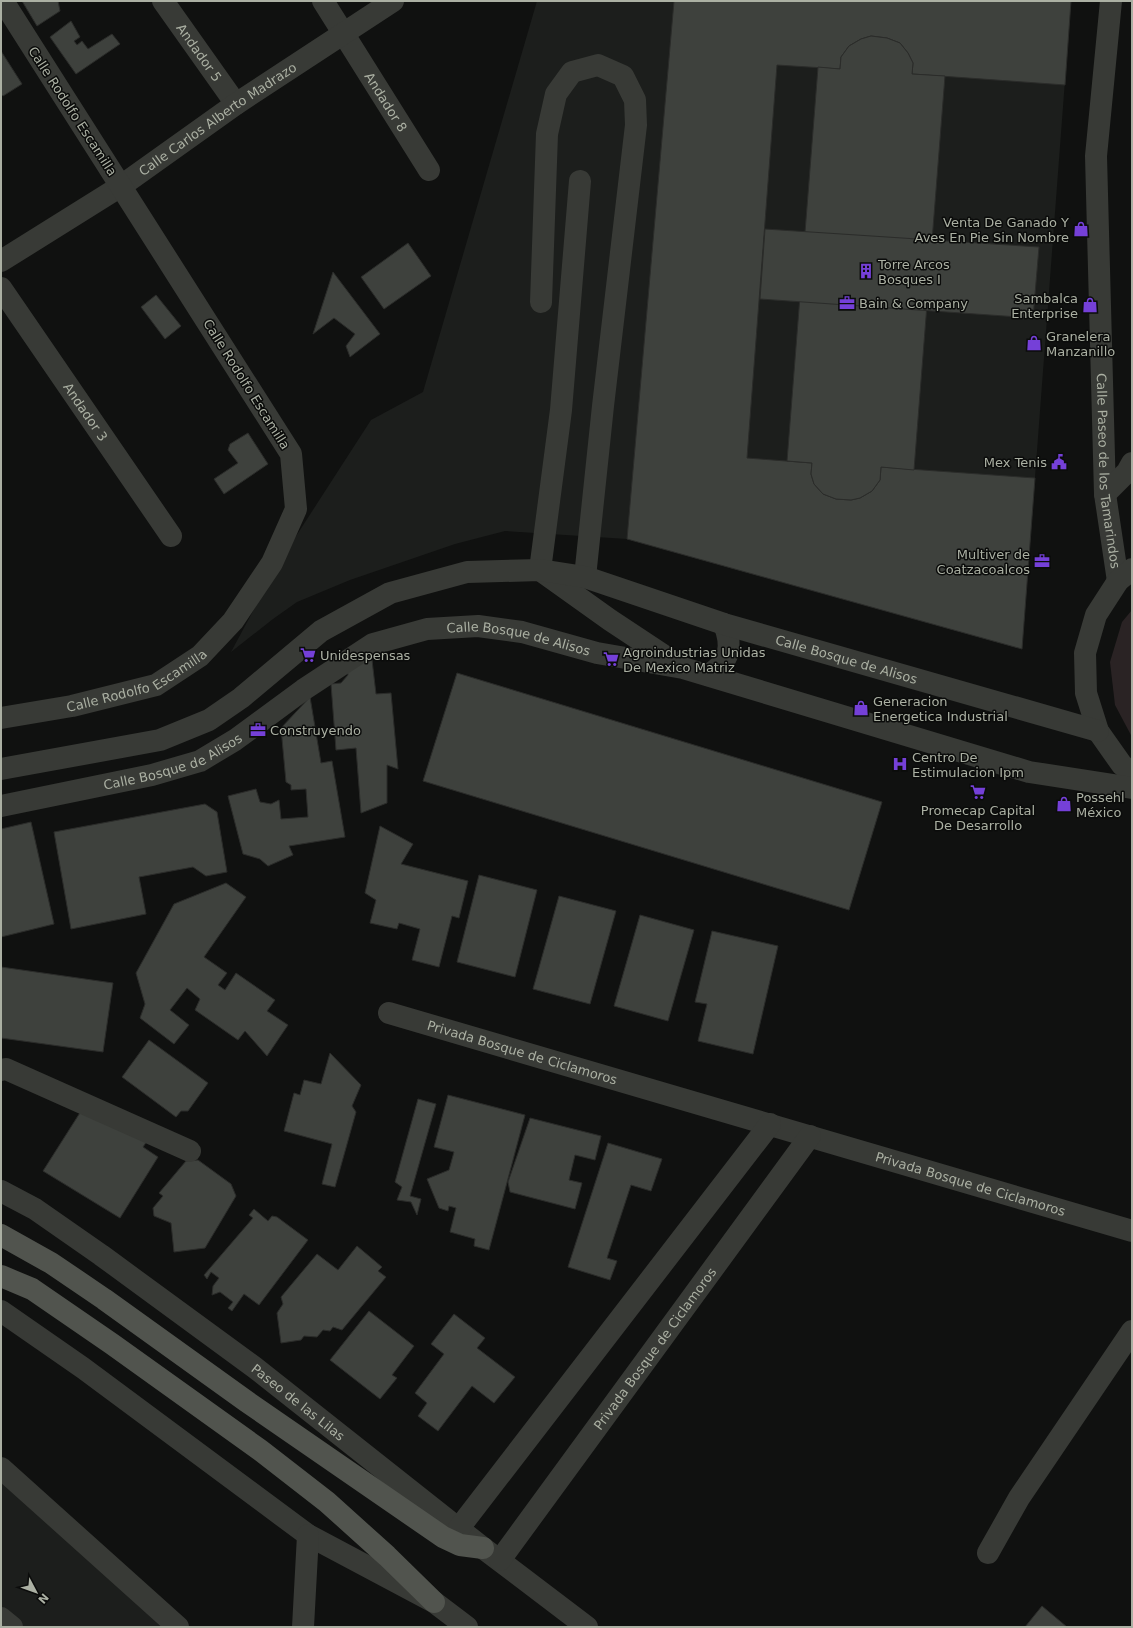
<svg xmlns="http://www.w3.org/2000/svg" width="1133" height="1628" font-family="'DejaVu Sans',sans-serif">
<rect width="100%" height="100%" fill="#101110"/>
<g fill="#1c1e1c">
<polygon points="537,1 1071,1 1022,649 627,539 505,531 455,544 350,580 297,602 273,619 231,652 280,561 371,420 423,392"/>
<polygon points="1,1474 165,1627 1,1627"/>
</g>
<polygon fill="#2a2324" points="1132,610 1132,737 1115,705 1110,662 1122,622"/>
<g fill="#3e413d" stroke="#2b2c2a">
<polygon points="22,1 58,1 60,11 37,26"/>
<polygon points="674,1 1071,1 1065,85 912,74 913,63 908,53 900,43 887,38 871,36 861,39 849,46 841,57 840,69 777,65 747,458 812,463 811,474 814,484 823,494 836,499 851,500 860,498 872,491 880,480 881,467 1035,478 1022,649 627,539"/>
<polygon points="71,21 80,37 74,41 77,45 82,41 88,49 112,34 120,44 76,74 50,37"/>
<polygon points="871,36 887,38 900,43 908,53 913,63 912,74 945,76 914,470 881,467 880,480 872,491 860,498 851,500 836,499 823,494 814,484 811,474 812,463 787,461 818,67 840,69 841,57 849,46 861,39"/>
<polygon points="1,51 22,84 3,96 1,94"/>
<polygon points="765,229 1039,247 1033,318 760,299"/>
<polygon points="408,243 431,276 384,309 361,277"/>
<polygon points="333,272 380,334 350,357 346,346 355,334 334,318 313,334"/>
<polygon points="156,295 181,326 165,339 141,307"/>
<polygon points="248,433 268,464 224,494 214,479 238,463 228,450 230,444"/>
<polygon points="372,660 376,694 391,693 398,769 387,765 387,803 361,813 356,748 336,750 331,684 341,683 348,675 346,663"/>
<polygon points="457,673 882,802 849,910 423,781"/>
<polygon points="310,697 321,763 332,761 345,837 289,846 293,855 268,866 260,859 243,854 228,796 256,789 260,802 271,804 279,800 281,819 308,817 306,789 291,790 291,785 286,782 281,728"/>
<polygon points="205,804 217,812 227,872 206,876 193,867 139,877 146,914 71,929 54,832"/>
<polygon points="31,822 54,924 1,937 1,829"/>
<polygon points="380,826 413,844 401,864 468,881 459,918 452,916 439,967 412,960 420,929 399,923 397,929 370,923 376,900 365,893"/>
<polygon points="479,875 537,890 515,977 457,962"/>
<polygon points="226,883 246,897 204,957 227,973 218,985 225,990 236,973 275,1000 267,1011 288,1025 267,1056 245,1031 238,1040 195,1010 200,999 187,988 170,1010 189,1025 174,1044 140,1018 145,1004 136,973 174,904"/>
<polygon points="559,896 616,911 590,1004 533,989"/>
<polygon points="640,915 694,930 668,1021 614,1006"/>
<polygon points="712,931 778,946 753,1054 698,1041 707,1004 695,1002"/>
<polygon points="1,967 113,983 103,1052 1,1038"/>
<polygon points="149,1040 208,1083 188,1111 181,1111 176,1117 122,1077"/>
<polygon points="330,1053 361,1085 352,1106 356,1112 335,1187 322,1184 332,1144 284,1131 294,1093 300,1095 304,1080 321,1084"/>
<polygon points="448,1095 525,1115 489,1250 474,1246 475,1239 450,1232 456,1208 449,1206 448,1211 439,1208 427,1179 449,1170 454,1152 434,1147"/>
<polygon points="418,1099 436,1104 410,1196 421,1199 417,1215 411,1202 397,1200 402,1187 395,1182"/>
<polygon points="83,1108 147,1141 143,1147 158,1157 120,1218 43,1171"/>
<polygon points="530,1118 601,1136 595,1160 575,1155 569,1180 582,1183 575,1209 510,1192 508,1182"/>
<polygon points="608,1143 662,1159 651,1191 631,1185 607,1258 617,1261 610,1280 568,1267"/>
<polygon points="198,1160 231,1184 236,1196 205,1248 174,1252 171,1223 154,1216 153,1208 163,1196 159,1193 186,1161"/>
<polygon points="254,1209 268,1221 272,1216 277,1217 308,1240 259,1305 244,1294 232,1311 228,1308 233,1302 220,1292 212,1295 213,1286 219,1278 211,1272 207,1279 204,1275 253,1218 249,1215"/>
<polygon points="357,1246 382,1267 378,1271 386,1277 342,1330 333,1327 330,1331 323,1330 317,1337 304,1336 301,1340 281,1343 277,1313 283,1304 281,1297 317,1254 338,1270"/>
<polygon points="369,1311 414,1346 392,1375 397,1378 380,1399 330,1360"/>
<polygon points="454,1314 485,1338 477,1348 515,1377 494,1403 472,1386 438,1431 418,1416 427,1403 415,1393 444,1354 431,1344"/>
<polygon points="1042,1606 1067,1627 1025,1627"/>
</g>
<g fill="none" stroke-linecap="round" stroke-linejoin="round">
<g stroke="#383a36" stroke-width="22">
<path id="s1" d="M163,1L236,104"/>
<path id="s2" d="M323,1L429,170"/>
<path id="s3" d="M1111,1L1096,156L1105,494L1118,581"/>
<polyline points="580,181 561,410 540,570 610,620 675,663"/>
<path id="s4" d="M1,261L121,186L236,104L393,1"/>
<path id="s5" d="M1,288L171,536"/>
<polyline points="541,302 547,134 556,94 572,72 598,65 623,76 635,100 636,125 603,406 585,577"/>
<polyline points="1105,494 1127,472 1132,463"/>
<polyline points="1132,569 1118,581 1096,615 1085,653 1086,693 1098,731 1122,765 1132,773"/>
<path d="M708,675C730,662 733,647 724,624"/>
<path id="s6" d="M1,718L72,706L156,685L200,656L233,621L272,563L296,509L291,454L3,1"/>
<path id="s7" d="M1,769L160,740L209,720L241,698L321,631L390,593L467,572L540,570L585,577L724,624L1098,731"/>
<path id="s8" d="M1,806L152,775L200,761L235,740L303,690L373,644L427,629L478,626L522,632L597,653L683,668L1029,772L1132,788"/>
<path id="s9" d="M389,1013L1132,1231"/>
<polyline points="1,1070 6,1069 190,1151"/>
<path id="s10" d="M1,1191L35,1209L101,1255L254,1367L483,1548L587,1627"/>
<polyline points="1,1311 83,1368 308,1535 434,1602 467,1627"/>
<polyline points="1,1468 178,1627"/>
<polyline points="459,1528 770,1124"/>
<polyline points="988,1553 1019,1498 1132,1331"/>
<path id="s11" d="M500,1560L810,1136"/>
<polyline points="1,1618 12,1627"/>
<polyline points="303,1627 308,1535"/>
</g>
<g stroke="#51544e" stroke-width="22">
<polyline points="1,1235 51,1263 104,1299 246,1401 443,1537 460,1545 483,1548"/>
<polyline points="1,1276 32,1289 112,1344 260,1450 327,1502 387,1556 434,1602"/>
</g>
</g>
<defs>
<symbol id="shop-bare" viewBox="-9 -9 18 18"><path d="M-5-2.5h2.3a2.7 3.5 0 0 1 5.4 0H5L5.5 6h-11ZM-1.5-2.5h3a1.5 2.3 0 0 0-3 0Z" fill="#7540d8" stroke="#0b0c0b" stroke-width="2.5" paint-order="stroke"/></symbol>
<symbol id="building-bare" viewBox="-9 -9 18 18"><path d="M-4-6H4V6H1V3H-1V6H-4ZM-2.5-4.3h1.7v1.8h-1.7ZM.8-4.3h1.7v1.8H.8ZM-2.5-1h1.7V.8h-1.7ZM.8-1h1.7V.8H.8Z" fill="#7540d8" stroke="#0b0c0b" stroke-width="2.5" paint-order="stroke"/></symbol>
<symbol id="office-bare" viewBox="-9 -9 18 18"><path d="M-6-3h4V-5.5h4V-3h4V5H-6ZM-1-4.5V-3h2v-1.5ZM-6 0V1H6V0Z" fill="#7540d8" stroke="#0b0c0b" stroke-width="2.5" paint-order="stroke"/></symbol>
<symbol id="civic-bare" viewBox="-9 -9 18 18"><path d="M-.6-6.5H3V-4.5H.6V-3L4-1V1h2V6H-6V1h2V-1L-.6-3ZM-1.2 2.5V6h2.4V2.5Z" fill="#7540d8" stroke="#0b0c0b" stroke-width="2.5" paint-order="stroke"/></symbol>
<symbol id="supermarket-bare" viewBox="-9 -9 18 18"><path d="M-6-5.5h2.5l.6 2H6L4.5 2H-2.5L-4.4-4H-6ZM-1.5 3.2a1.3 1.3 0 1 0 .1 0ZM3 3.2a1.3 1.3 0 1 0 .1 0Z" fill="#7540d8" stroke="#0b0c0b" stroke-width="2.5" paint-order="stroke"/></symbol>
<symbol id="hospital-bare" viewBox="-9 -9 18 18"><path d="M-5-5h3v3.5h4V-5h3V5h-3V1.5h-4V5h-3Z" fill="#7540d8" stroke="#0b0c0b" stroke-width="2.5" paint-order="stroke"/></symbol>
</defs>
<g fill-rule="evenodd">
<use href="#shop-bare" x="1070" y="218" width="22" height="22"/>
<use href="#building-bare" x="855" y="260" width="22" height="22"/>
<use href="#office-bare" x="836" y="292" width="22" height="22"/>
<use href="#shop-bare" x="1079" y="294" width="22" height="22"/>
<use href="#shop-bare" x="1023" y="332" width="22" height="22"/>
<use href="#civic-bare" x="1048" y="451" width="22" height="22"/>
<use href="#office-bare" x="1031" y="550" width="22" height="22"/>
<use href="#supermarket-bare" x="297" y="644" width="22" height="22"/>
<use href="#supermarket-bare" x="600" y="648" width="22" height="22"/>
<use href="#shop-bare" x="850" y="697" width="22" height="22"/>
<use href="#office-bare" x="247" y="719" width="22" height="22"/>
<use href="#hospital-bare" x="889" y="753" width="22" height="22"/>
<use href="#supermarket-bare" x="967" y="781" width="22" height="22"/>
<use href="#shop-bare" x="1053" y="793" width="22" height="22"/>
</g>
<g text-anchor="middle" stroke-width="3" stroke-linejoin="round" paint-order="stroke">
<g font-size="13" fill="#abb0a3" stroke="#0b0c0b">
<text dy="5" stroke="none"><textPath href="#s1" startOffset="63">Andador 5</textPath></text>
<text dy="5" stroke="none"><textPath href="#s2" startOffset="119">Andador 8</textPath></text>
<text transform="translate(73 111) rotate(57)" y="5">Calle Rodolfo Escamilla</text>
<text dy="5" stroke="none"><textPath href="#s4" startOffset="259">Calle Carlos Alberto Madrazo</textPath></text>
<text transform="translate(247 384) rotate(58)" y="5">Calle Rodolfo Escamilla</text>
<text dy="5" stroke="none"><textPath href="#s5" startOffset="150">Andador 3</textPath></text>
<text dy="5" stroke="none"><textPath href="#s3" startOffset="471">Calle Paseo de los Tamarindos</textPath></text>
<text dy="5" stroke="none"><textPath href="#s8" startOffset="562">Calle Bosque de Alisos</textPath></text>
<text dy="5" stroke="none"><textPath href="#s7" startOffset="909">Calle Bosque de Alisos</textPath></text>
<text dy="5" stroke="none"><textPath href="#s6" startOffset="142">Calle Rodolfo Escamilla</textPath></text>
<text dy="5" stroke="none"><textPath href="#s8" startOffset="178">Calle Bosque de Alisos</textPath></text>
<text dy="5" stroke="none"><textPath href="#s9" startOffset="139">Privada Bosque de Ciclamoros</textPath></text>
<text dy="5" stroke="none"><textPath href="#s9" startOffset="606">Privada Bosque de Ciclamoros</textPath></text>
<text dy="5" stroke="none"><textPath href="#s11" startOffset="262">Privada Bosque de Ciclamoros</textPath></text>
<text dy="5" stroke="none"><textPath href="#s10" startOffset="365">Paseo de las Lilas</textPath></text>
</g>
<g font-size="13" fill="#abb0a3" stroke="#0b0c0b" text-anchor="start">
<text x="1069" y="227" text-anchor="end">Venta De Ganado Y<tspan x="1069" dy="15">Aves En Pie Sin Nombre</tspan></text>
<text x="878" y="269">Torre Arcos<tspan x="878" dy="15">Bosques I</tspan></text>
<text x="1078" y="303" text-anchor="end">Sambalca<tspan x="1078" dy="15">Enterprise</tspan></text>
<text x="859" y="308">Bain &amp; Company</text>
<text x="1046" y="341">Granelera<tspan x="1046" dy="15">Manzanillo</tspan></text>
<text x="1047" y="467" text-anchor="end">Mex Tenis</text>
<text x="1030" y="559" text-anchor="end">Multiver de<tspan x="1030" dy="15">Coatzacoalcos</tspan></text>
<text x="623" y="657">Agroindustrias Unidas<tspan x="623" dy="15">De Mexico Matriz</tspan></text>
<text x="320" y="660">Unidespensas</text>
<text x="873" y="706">Generacion<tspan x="873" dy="15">Energetica Industrial</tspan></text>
<text x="270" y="735">Construyendo</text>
<text x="912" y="762">Centro De<tspan x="912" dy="15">Estimulacion Ipm</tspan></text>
<text x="1076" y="802">Possehl<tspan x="1076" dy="15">México</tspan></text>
<text x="978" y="815" text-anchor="middle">Promecap Capital<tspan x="978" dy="15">De Desarrollo</tspan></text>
</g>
</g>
<rect width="1133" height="1628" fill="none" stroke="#abb0a3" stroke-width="4"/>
<g transform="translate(36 1592) rotate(131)" stroke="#0b0c0b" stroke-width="3" paint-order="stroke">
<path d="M0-3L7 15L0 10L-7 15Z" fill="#abb0a3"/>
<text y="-6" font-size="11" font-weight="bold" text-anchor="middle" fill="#abb0a3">N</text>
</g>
</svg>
